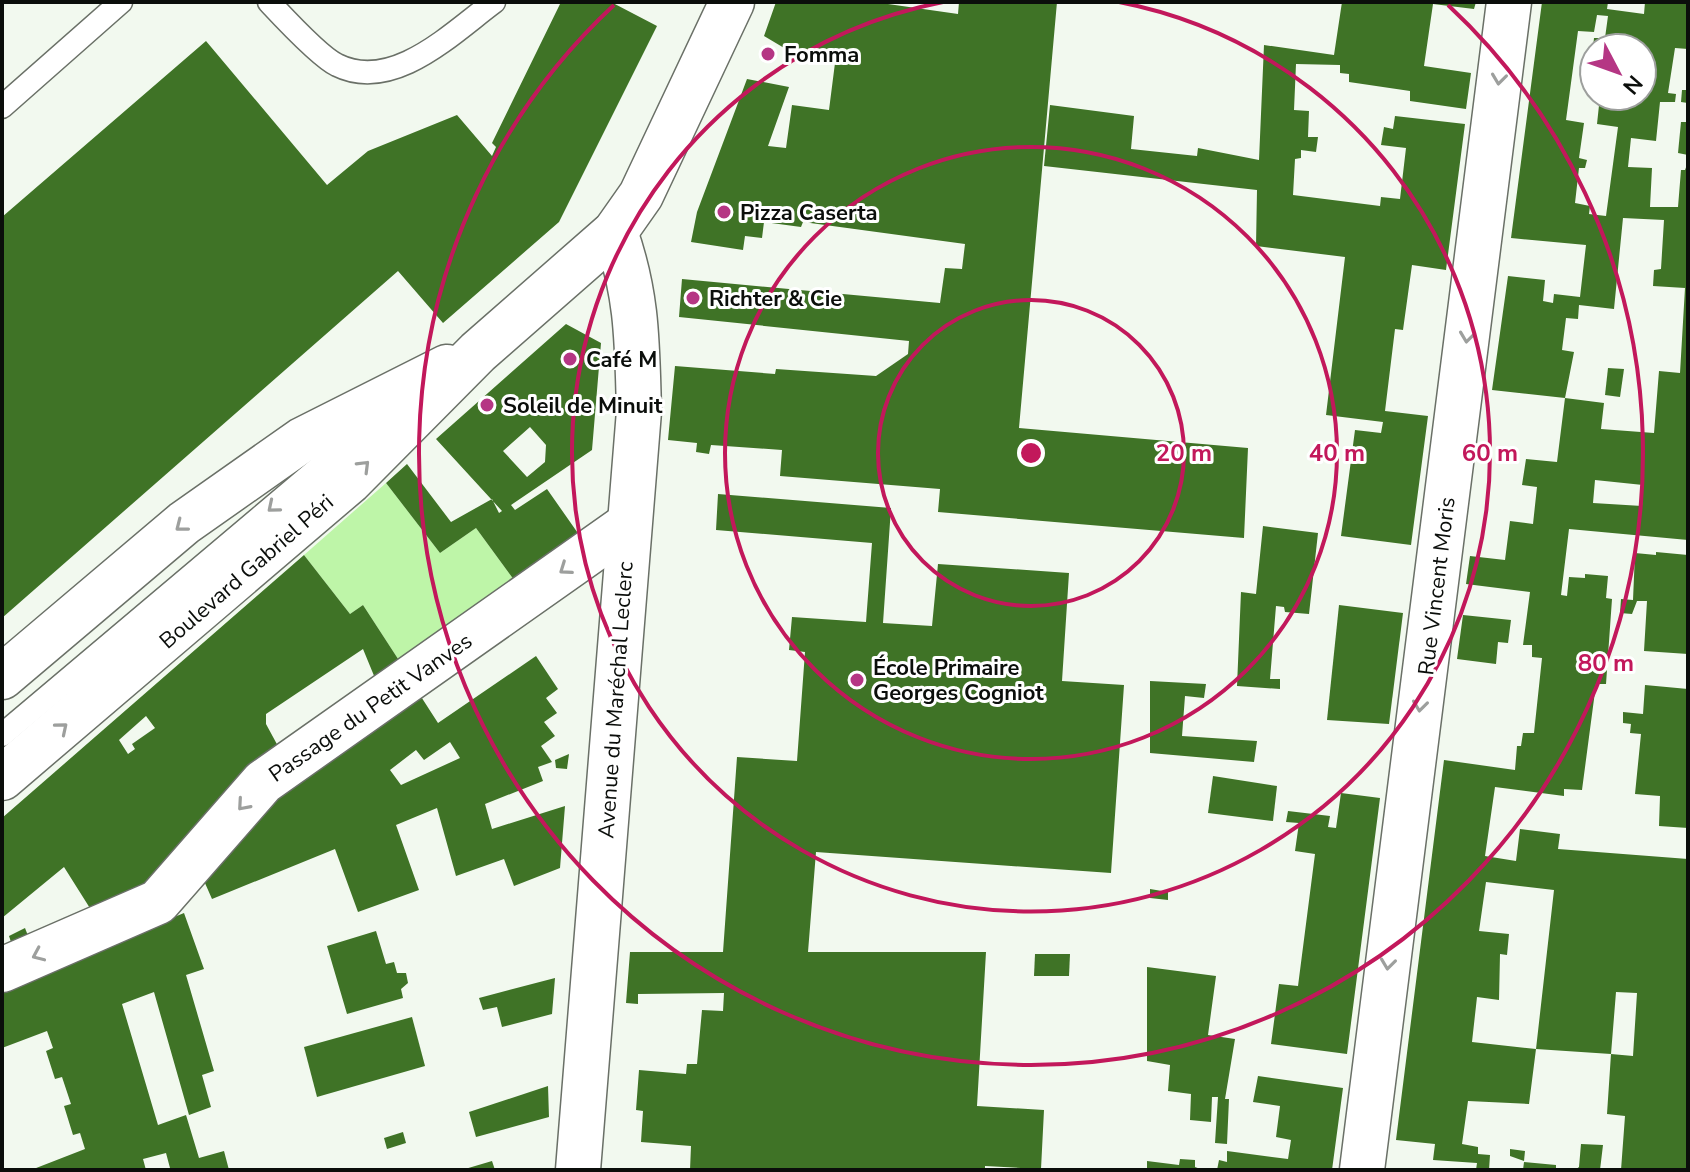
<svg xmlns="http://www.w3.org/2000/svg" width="1690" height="1172" font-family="'Nunito Sans',sans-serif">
<rect width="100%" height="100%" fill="#f2f9ef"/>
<polygon fill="#bef5a8" points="386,483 440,553 476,528 517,584 402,665 363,605 350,614 304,555"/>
<g fill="#3f7326" fill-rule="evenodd">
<polygon points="561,2 611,2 657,26 559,222 443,323 398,271 2,618 2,217 206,41 327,185 368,151 457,115 492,156 496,147 492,143"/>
<polygon points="776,2 874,2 958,14 959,2 1057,2 1019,428 1248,448 1244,538 938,512 940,489 780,476 782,450 711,445 709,454 696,452 697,443 668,440 675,366 775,374 776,369 876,376 908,354 909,341 679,317 682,279 940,303 945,268 962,269 965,244 803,222 801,227 764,222 762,238 745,236 743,250 691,242 697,212 747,79 789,87 768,146 786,148 792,105 829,110 835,63 801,58 764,36"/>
<polygon points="1342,2 1476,2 1474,9 1433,4 1424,66 1471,73 1466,109 1410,101 1410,91 1349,82 1349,74 1340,73 1340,65 1296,64 1294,110 1309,111 1308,137 1318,137 1316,152 1301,150 1301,158 1295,159 1293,195 1380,206 1381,197 1400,199 1406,148 1381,145 1384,127 1393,129 1395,116 1465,124 1446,270 1412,265 1403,330 1395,329 1385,411 1428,416 1411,545 1341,536 1355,430 1381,433 1383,422 1326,415 1345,257 1256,246 1257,190 1044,166 1050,105 1134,116 1131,149 1197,156 1198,148 1259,160 1264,45 1334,55"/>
<path d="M1542,2H1608L1607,9L1644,14L1645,2H1688V49L1675,48L1668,93L1676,94L1675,102H1660L1656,141L1631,138L1628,167L1652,168L1650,207H1678L1681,170H1685L1688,162V540L1569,529L1561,595L1567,596L1569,577L1585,578V574L1608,576L1606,598L1612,599L1606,684H1596L1582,790L1564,789V796L1495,787L1485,856L1516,861L1520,829L1560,834L1558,849L1688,859L1686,1170H1621L1625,1116L1607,1114L1611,1054L1633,1056L1637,993L1616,992L1611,1054L1536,1049L1554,890L1486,882L1479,931L1509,934L1507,955L1500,954L1499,1000L1477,997L1472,1042L1536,1049L1529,1104L1468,1101L1462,1144L1478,1147V1154L1490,1155L1489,1170H1476L1477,1163L1433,1160L1435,1144L1396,1140L1444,760L1515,770L1517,746H1521L1523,733H1534L1542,658L1532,657V645H1523L1530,592L1466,584L1470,556L1505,560L1510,521L1533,524L1537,487L1522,485L1526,459L1557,462L1565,398L1604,403L1601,429L1654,433L1659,371L1680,373L1685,288L1653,286L1654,270L1661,269L1664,220L1623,218L1614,309L1579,305L1578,319L1566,318L1562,350L1574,352L1565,398L1492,390L1508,276L1545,280L1543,301L1553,303L1554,294L1580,297L1586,245L1511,238ZM1597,15L1608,16L1605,38H1594L1593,48H1642V96H1600L1597,124L1618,127L1606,216L1589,214L1590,206L1575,203L1579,168H1585L1587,160L1579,158L1584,123L1566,120L1578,31L1594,32ZM1595,480L1643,485L1642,506L1593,503Z"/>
<polygon points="1592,51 1594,51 1594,85 1588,83"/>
<polygon points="1682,90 1688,90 1688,103 1681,102"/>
<polygon points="1681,122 1688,122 1688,155 1678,153"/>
<path d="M566,324L601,343L592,450L511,505L515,510L547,489L582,539L517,584L476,528L440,553L386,483L407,464L451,522L492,499L499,513L502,511L436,439ZM530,427L546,445L545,462L527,477L503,451Z"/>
<polygon points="1608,368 1624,369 1620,397 1605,395"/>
<polygon points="718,494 891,508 883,623 932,626 938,564 1069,573 1062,681 1124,685 1111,873 816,852 808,952 986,952 977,1106 1044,1110 1041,1169 985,1166 985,1170 690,1170 691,1146 641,1142 643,1111 636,1110 639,1070 686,1074 687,1064 697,1064 702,1010 723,1011 724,993 638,994 638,1004 626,1003 630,952 723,952 737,757 797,761 805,652 789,650 792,617 866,622 872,543 716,530"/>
<polygon points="1263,526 1318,533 1309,614 1285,612 1284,607 1276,606 1270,679 1280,679 1280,689 1237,686 1241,592 1256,594"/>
<polygon points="1656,552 1688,555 1688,654 1644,651 1647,601 1637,601 1632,614 1620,613 1621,599 1633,600 1635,553 1656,555"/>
<path d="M304,555L350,614L363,605L402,665L377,683L363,649L266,714V724L279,748L147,887L93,913L64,867L2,918V818ZM146,716L155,728L132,744L135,749L128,754L119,740Z"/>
<polygon points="1339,605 1403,613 1389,724 1327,720"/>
<polygon points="1463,615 1511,620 1508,643 1498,642 1496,664 1457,659"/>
<path d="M536,656L558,689L546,698L557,713L544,722L555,736L541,746L552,762L538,767L543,781L485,804L492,829L565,806L560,868L514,886L504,859L456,876L437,808L396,825L419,890L358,912L335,849L212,899L201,874L265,799L418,692L438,723ZM450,742L460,758L401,785L390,770L416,750L424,760Z"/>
<polygon points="1150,681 1206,684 1204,698 1185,696 1182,736 1257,741 1254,762 1150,753"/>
<polygon points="1645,685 1688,689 1688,828 1659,826 1660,796 1635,794 1641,734 1630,733 1631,724 1623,723 1623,712 1643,714"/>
<polygon points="569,754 567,769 556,768 555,760"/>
<polygon points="1213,776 1277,786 1273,821 1208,813"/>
<polygon points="1341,793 1380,798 1347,1054 1271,1044 1279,984 1298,986 1315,854 1295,851 1299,823 1286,822 1288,811 1330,816 1328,827 1336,828"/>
<polygon points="1150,889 1168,892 1168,900 1150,898"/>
<polygon points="184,913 204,969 186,975 214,1071 202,1075 211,1107 189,1115 154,992 122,1004 158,1125 186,1115 199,1158 224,1151 229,1170 165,1170 170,1168 166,1153 143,1159 146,1170 31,1170 85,1149 80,1133 73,1135 64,1106 71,1104 62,1077 55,1079 46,1051 53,1048 47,1031 2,1048 2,988"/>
<polygon points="25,928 30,941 13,948 9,936"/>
<polygon points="376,931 386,964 394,962 397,973 406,973 408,983 401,989 403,998 347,1014 327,946"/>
<polygon points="1035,954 1070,954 1069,976 1034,976"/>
<polygon points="1147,967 1216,976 1208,1035 1235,1039 1225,1099 1229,1099 1227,1144 1215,1143 1218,1097 1212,1097 1211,1122 1190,1120 1191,1094 1168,1091 1170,1065 1147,1061"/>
<polygon points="555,978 552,1014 502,1027 497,1007 483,1010 479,998"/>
<polygon points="412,1017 425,1066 317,1097 304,1047"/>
<polygon points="1258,1076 1343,1088 1332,1170 1217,1170 1219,1160 1227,1162 1227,1151 1288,1159 1291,1140 1276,1137 1280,1106 1253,1102"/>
<polygon points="548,1086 549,1117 476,1137 469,1112"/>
<polygon points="403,1132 406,1143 387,1149 384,1138"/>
<polygon points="1581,1144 1603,1145 1600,1170 1575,1170 1579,1167"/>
<polygon points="1510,1149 1525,1151 1524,1161 1510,1156"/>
<polygon points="1180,1159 1195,1160 1195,1167 1203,1170 1147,1170 1147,1161 1179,1165"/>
<polygon points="492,1161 495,1170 465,1170 465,1169"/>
<polygon points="1524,1162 1556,1165 1556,1170 1523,1170"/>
</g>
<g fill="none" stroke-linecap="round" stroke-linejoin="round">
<defs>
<g id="service">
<path d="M269,2C283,17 320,57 337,65C393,93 452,33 494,2"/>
<polyline points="2,107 121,2"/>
<polyline points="2,735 328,460 364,422"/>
</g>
<g id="minor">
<polyline points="2,970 158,902 263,782 629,524"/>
<path d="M578,1170L639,411C637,345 638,296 615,232"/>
<polyline points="1362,1170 1509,2"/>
</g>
<g id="secondary">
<polyline points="2,677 184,523 302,440 447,367"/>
<polyline points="2,778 350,481 478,352 615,232 641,195 732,2"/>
</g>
</defs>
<use href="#service" stroke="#6a7067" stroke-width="25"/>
<use href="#minor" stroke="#6a7067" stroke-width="47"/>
<use href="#secondary" stroke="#6a7067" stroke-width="47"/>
<use href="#service" stroke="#fff" stroke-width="22"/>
<use href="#minor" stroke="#fff" stroke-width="44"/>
<use href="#secondary" stroke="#fff" stroke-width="44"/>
</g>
<defs><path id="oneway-chevron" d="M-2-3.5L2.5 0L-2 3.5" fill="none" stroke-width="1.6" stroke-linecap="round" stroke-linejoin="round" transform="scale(2)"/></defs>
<g stroke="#9d9f9d">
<use href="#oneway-chevron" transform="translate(1499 79) rotate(97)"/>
<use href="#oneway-chevron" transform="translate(1467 337) rotate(97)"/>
<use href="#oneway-chevron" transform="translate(364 466) rotate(-45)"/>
<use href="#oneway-chevron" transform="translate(273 507) rotate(140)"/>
<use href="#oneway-chevron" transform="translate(181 526) rotate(142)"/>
<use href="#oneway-chevron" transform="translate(565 569) rotate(145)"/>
<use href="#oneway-chevron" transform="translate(1420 706) rotate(97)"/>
<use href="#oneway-chevron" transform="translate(62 728) rotate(-40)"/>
<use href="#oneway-chevron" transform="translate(243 805) rotate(131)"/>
<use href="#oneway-chevron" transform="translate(38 955) rotate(156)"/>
<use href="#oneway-chevron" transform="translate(1388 964) rotate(97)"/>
</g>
<g fill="none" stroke="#c2185b" stroke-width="4">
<circle cx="1031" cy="453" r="153"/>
<circle cx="1031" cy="453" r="306"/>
<path d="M1119 2A459 459 0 1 1 943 2"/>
<path d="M1448 5A612 612 0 1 1 614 5"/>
</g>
<g fill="#b53684" stroke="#fff" stroke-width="3">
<circle cx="768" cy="54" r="8"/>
<circle cx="724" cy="212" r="8"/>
<circle cx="693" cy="298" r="8"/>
<circle cx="570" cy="359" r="8"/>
<circle cx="487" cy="405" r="8"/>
<circle cx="857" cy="680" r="8"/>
</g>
<g text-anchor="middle" stroke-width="6" stroke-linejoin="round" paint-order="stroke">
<g font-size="22" font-weight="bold" fill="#0b0e0b" stroke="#fff" text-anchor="start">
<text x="784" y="62">Fomma</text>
<text x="740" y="220">Pizza Caserta</text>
<text x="709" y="306">Richter &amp; Cie</text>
<text x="586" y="367">Café M</text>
<text x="503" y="413">Soleil de Minuit</text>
<text x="873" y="675">École Primaire<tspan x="873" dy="25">Georges Cogniot</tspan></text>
</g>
<g font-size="22" fill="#0b0e0b" stroke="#fff">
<text transform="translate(246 571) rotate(-41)" y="8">Boulevard Gabriel Péri</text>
<text transform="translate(1436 586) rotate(-83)" y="8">Rue Vincent Moris</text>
<text transform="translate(615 700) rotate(-86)" y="8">Avenue du Maréchal Leclerc</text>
<text transform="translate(370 707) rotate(-35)" y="8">Passage du Petit Vanves</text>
</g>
</g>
<circle cx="1031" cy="453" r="12" fill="#c2185b" stroke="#fff" stroke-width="4"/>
<g font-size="24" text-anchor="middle" font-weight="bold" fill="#c2185b" stroke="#fff" stroke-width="6" stroke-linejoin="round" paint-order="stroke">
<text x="1184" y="461">20 m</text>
<text x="1337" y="461">40 m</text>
<text x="1490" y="461">60 m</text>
<text x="1606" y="671">80 m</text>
</g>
<rect width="1690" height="1172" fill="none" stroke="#0b0e0b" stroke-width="8"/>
<g transform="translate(1618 72) rotate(131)"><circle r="38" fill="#ffffff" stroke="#9d9f9d" stroke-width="2"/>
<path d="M0-6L14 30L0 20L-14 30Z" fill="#b53684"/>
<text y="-12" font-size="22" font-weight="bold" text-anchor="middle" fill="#0b0e0b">N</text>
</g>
</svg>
